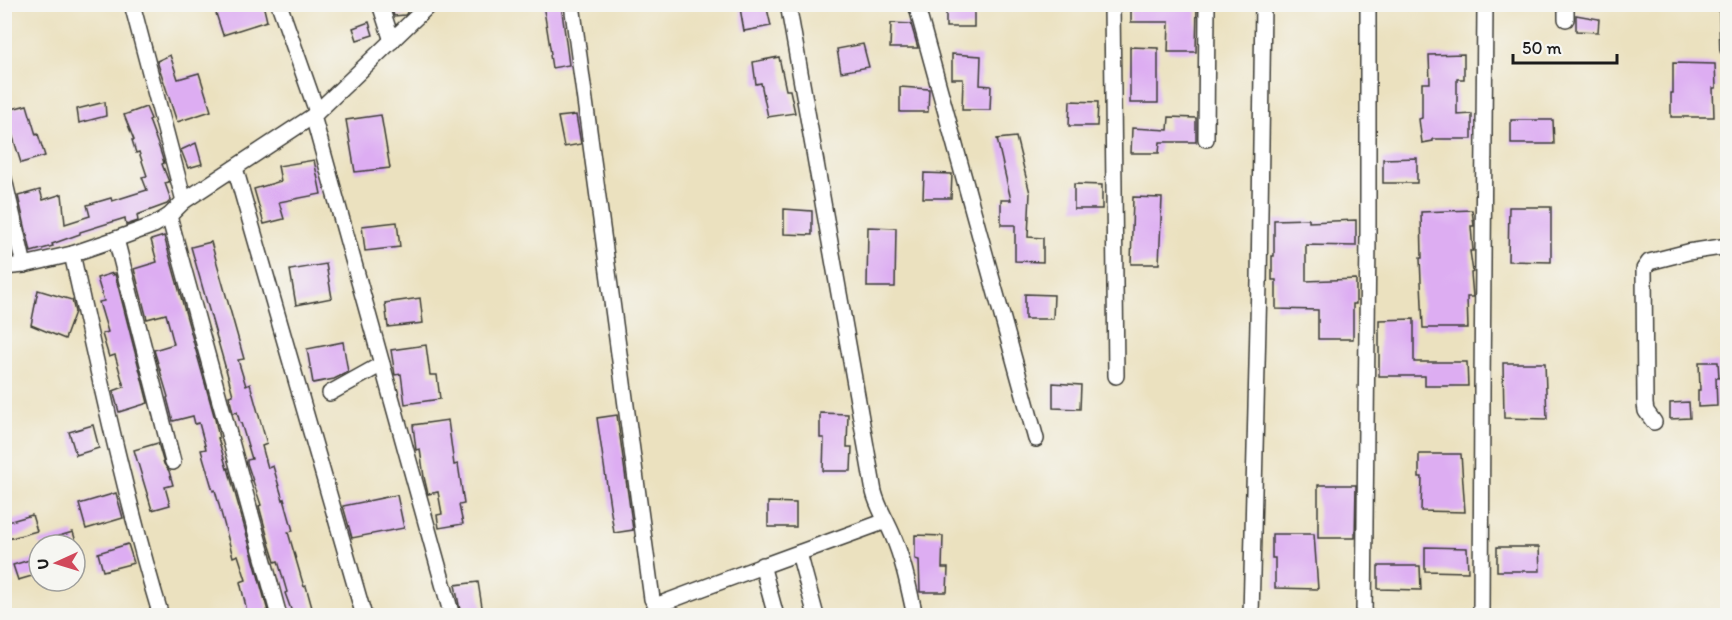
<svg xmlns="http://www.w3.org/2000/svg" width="1732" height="620" font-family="Itim,sans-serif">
<rect width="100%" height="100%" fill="#f6f6f2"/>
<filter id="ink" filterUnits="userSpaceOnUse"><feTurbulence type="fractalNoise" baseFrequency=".0167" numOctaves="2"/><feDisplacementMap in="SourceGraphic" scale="12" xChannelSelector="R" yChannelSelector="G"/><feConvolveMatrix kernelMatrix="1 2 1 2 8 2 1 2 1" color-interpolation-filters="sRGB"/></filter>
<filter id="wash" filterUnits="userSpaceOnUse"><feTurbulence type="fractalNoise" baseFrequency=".008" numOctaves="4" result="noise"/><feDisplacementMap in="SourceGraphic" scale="24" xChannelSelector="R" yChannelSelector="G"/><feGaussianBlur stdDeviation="1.35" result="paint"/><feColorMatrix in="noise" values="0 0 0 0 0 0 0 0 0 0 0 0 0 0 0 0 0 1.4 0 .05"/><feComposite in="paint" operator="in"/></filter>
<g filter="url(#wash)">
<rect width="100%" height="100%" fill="#ebe1bf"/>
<g id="blocks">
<g fill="#ddadf2">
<polygon points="213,4 263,4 267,21 223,35"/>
<polygon points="390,4 406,4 407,13 405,15 394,16"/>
<polygon points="543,4 561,4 569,65 552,68 550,55 551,54"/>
<polygon points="759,4 766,4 771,26 744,31 740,8"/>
<rect x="946" y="4" width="28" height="23"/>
<polygon points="1131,4 1197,4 1196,52 1168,52 1169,22 1131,22"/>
<polygon points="1576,15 1599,19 1598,32 1576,31"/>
<polygon points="369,22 373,35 357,40 353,28"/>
<polygon points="891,23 911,24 918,48 890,48"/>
<polygon points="863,44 869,67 841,72 837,49"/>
<polygon points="1130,47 1158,48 1158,103 1130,103"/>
<polygon points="952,54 981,56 980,85 991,86 990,110 962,110 963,79 952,79"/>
<polygon points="1464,54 1464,79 1457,79 1457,115 1472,114 1472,139 1433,139 1433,141 1422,143 1419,119 1422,118 1422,83 1430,83 1429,55"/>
<polygon points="170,55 178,79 199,73 211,111 177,122 157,61"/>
<polygon points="779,57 786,90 790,90 795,113 768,117 761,83 756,84 753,62"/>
<polygon points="1673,63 1715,64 1716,88 1713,88 1714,117 1671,117 1671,93 1673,93"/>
<polygon points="900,87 929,89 928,112 900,112"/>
<polygon points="1070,101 1098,102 1097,126 1069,126"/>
<polygon points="105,102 106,116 79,123 77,109"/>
<polygon points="27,105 36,135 38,134 45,156 21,163 12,134 10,134 4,111"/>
<polygon points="146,107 151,119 149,120 160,150 164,163 162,164 169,182 165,183 171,200 167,204 137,215 138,221 126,225 125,218 80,232 80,234 52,244 53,246 31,252 18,196 40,190 43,200 62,194 65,224 90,216 87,205 111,198 112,201 147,190 142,177 147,176 139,152 136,153 132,140 134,140 124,115"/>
<polygon points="381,115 390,168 355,172 346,120"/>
<polygon points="576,115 581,144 564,147 558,117"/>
<polygon points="1169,117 1196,118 1196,142 1160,142 1159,153 1131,153 1132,128 1168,130"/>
<polygon points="1511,120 1553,120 1554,144 1511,144"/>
<polygon points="1016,137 1030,193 1028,237 1043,238 1043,262 1015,261 1015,225 1001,225 1001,200 1011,200 997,139"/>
<polygon points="196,143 202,164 188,168 181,150"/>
<polygon points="1417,158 1417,183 1383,183 1383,159"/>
<polygon points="314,160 321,194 279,202 284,219 264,224 254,189 281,181 278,166"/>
<polygon points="924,173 952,174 951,198 923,198"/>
<polygon points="1074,184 1102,185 1102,209 1074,209"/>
<polygon points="1133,197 1162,198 1159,264 1131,264"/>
<polygon points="1509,207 1551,207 1551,262 1508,261"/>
<polygon points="784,209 812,211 812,235 784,234"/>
<polygon points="1472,210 1474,226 1471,226 1473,251 1470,251 1473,272 1471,273 1473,297 1467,297 1468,328 1423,328 1420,258 1422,258 1421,212"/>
<polygon points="1309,219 1309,222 1356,220 1356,246 1306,245 1306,281 1356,279 1356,304 1353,304 1353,339 1318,339 1318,310 1276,309 1276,280 1272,280 1272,256 1274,256 1274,220"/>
<polygon points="397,222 400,247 365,251 362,226"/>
<polygon points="868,227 896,228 895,287 867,287"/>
<polygon points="164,236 215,419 219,438 218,438 227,469 228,468 269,615 248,615 240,582 246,580 238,555 233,557 215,490 213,491 201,450 206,449 199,423 195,424 193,416 173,421 167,398 168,397 154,350 174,344 166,314 147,319 134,269 157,262 151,240"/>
<polygon points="211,242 244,359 238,360 246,386 250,384 267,444 262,446 268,468 273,466 283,500 284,499 293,531 288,532 304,587 306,586 314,615 293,615 285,593 287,592 278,561 275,562 270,546 259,506 261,505 247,463 247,460 252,459 241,423 240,423 237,412 233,413 229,396 233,395 227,373 191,247"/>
<polygon points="326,264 332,298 296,305 290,270"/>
<polygon points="113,273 113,275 115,274 148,403 119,412 113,391 124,387 115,355 109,357 102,334 108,332 99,302 104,301 97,278"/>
<polygon points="38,290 72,300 75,312 65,339 31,325"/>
<polygon points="1025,294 1054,295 1053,319 1025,319"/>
<polygon points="420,298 423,323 388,327 385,303"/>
<polygon points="1414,319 1414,362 1467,362 1468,386 1425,386 1425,376 1379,376 1379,320"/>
<polygon points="343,342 348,372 334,379 313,383 307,349"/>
<polygon points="426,345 430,375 437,375 440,399 405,404 401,374 395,375 391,350"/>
<polygon points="1699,362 1718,362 1719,378 1716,378 1717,406 1698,407 1698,390 1700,390"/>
<polygon points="1503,363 1545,363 1547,419 1504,418"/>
<polygon points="1053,383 1081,385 1080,409 1053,408"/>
<polygon points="1689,402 1690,418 1670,419 1670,403"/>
<polygon points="820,413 848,414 847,447 852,447 851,471 823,471 824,438 820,438"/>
<polygon points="617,415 633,530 614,533 597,418"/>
<polygon points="448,420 454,465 458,464 464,504 459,505 463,524 439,528 437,515 442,514 438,492 428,494 424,477 420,449 416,450 413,425"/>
<polygon points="93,425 99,448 76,455 69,432"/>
<polygon points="158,443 164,464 169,471 173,485 165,487 170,505 152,510 134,450"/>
<polygon points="1419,454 1461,454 1465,512 1421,511 1422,477 1419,477"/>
<polygon points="1318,485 1356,485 1355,538 1318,538"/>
<polygon points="116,493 123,518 86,529 79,504"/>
<polygon points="397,495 404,528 352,538 343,506"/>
<polygon points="768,502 796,503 796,527 768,527"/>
<polygon points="32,515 37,531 8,539 4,523"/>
<polygon points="73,532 77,545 39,545 38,542"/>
<polygon points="1272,534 1314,534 1318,589 1275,588 1275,558 1272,558"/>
<polygon points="915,535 943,536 942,568 948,568 947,592 920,592 919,560 915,559"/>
<polygon points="128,544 134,563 103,571 98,553"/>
<polygon points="1425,547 1467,548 1468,572 1425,571"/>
<polygon points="1497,547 1539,547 1540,571 1497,571"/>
<polygon points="39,557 39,574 18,580 13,565"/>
<polygon points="1378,566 1420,566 1421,590 1378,589"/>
<polygon points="478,582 483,613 461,615 455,585"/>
</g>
</g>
</g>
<g filter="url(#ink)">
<use href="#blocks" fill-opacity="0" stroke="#3b3a34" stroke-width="1.5"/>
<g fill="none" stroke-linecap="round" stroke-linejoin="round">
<defs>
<g id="minor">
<polyline points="132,4 184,201"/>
<polyline points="279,4 317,112"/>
<polyline points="380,4 392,41"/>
<path d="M572,4L652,599L655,603L658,605C734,576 810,549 886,521"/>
<path d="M788,4L874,492C878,508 887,521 893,536C904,562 909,589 915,616"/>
<polyline points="916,4 1036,439"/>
<polyline points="1112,4 1116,376"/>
<polyline points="1727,4 1728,49"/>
<polyline points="1566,19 1566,4"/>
<polyline points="313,116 452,616"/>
<polyline points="1206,139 1207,4"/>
<polyline points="235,168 364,616"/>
<polyline points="4,179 24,265"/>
<polyline points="169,216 279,616"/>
<polyline points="116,239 173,462"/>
<path d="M72,254C99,375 125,497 161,616"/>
<polyline points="4,267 24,265 72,254 116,239 154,225 169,216 184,201 313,116 430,4"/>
<polyline points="330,393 382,364"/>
<polyline points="1654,422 1646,411 1645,404 1644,269 1649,262 1688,252 1728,246"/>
<polyline points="799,553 816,616"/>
<polyline points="762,565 776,616"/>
<polyline points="1251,616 1259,282 1263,4"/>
<polyline points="1364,616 1368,236 1368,4"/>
<polyline points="1481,616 1482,391 1485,4"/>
</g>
</defs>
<use href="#minor" stroke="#3b3a34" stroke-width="18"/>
<use href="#minor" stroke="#fff" stroke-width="15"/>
</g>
</g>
<rect width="1732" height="620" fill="none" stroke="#f6f6f2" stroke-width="24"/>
<g transform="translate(57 563) rotate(266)"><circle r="28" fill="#f6f6f2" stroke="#9f9f9c" stroke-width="1.5"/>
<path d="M0-4.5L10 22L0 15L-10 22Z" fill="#d1495b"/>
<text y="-9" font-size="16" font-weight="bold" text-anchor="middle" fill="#1c1c1c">U</text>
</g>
<path d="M1513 54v9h104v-9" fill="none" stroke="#1c1c1c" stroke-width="3"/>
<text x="1522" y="54" font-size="18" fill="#1c1c1c" stroke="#f6f6f2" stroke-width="4.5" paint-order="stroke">50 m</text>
</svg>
